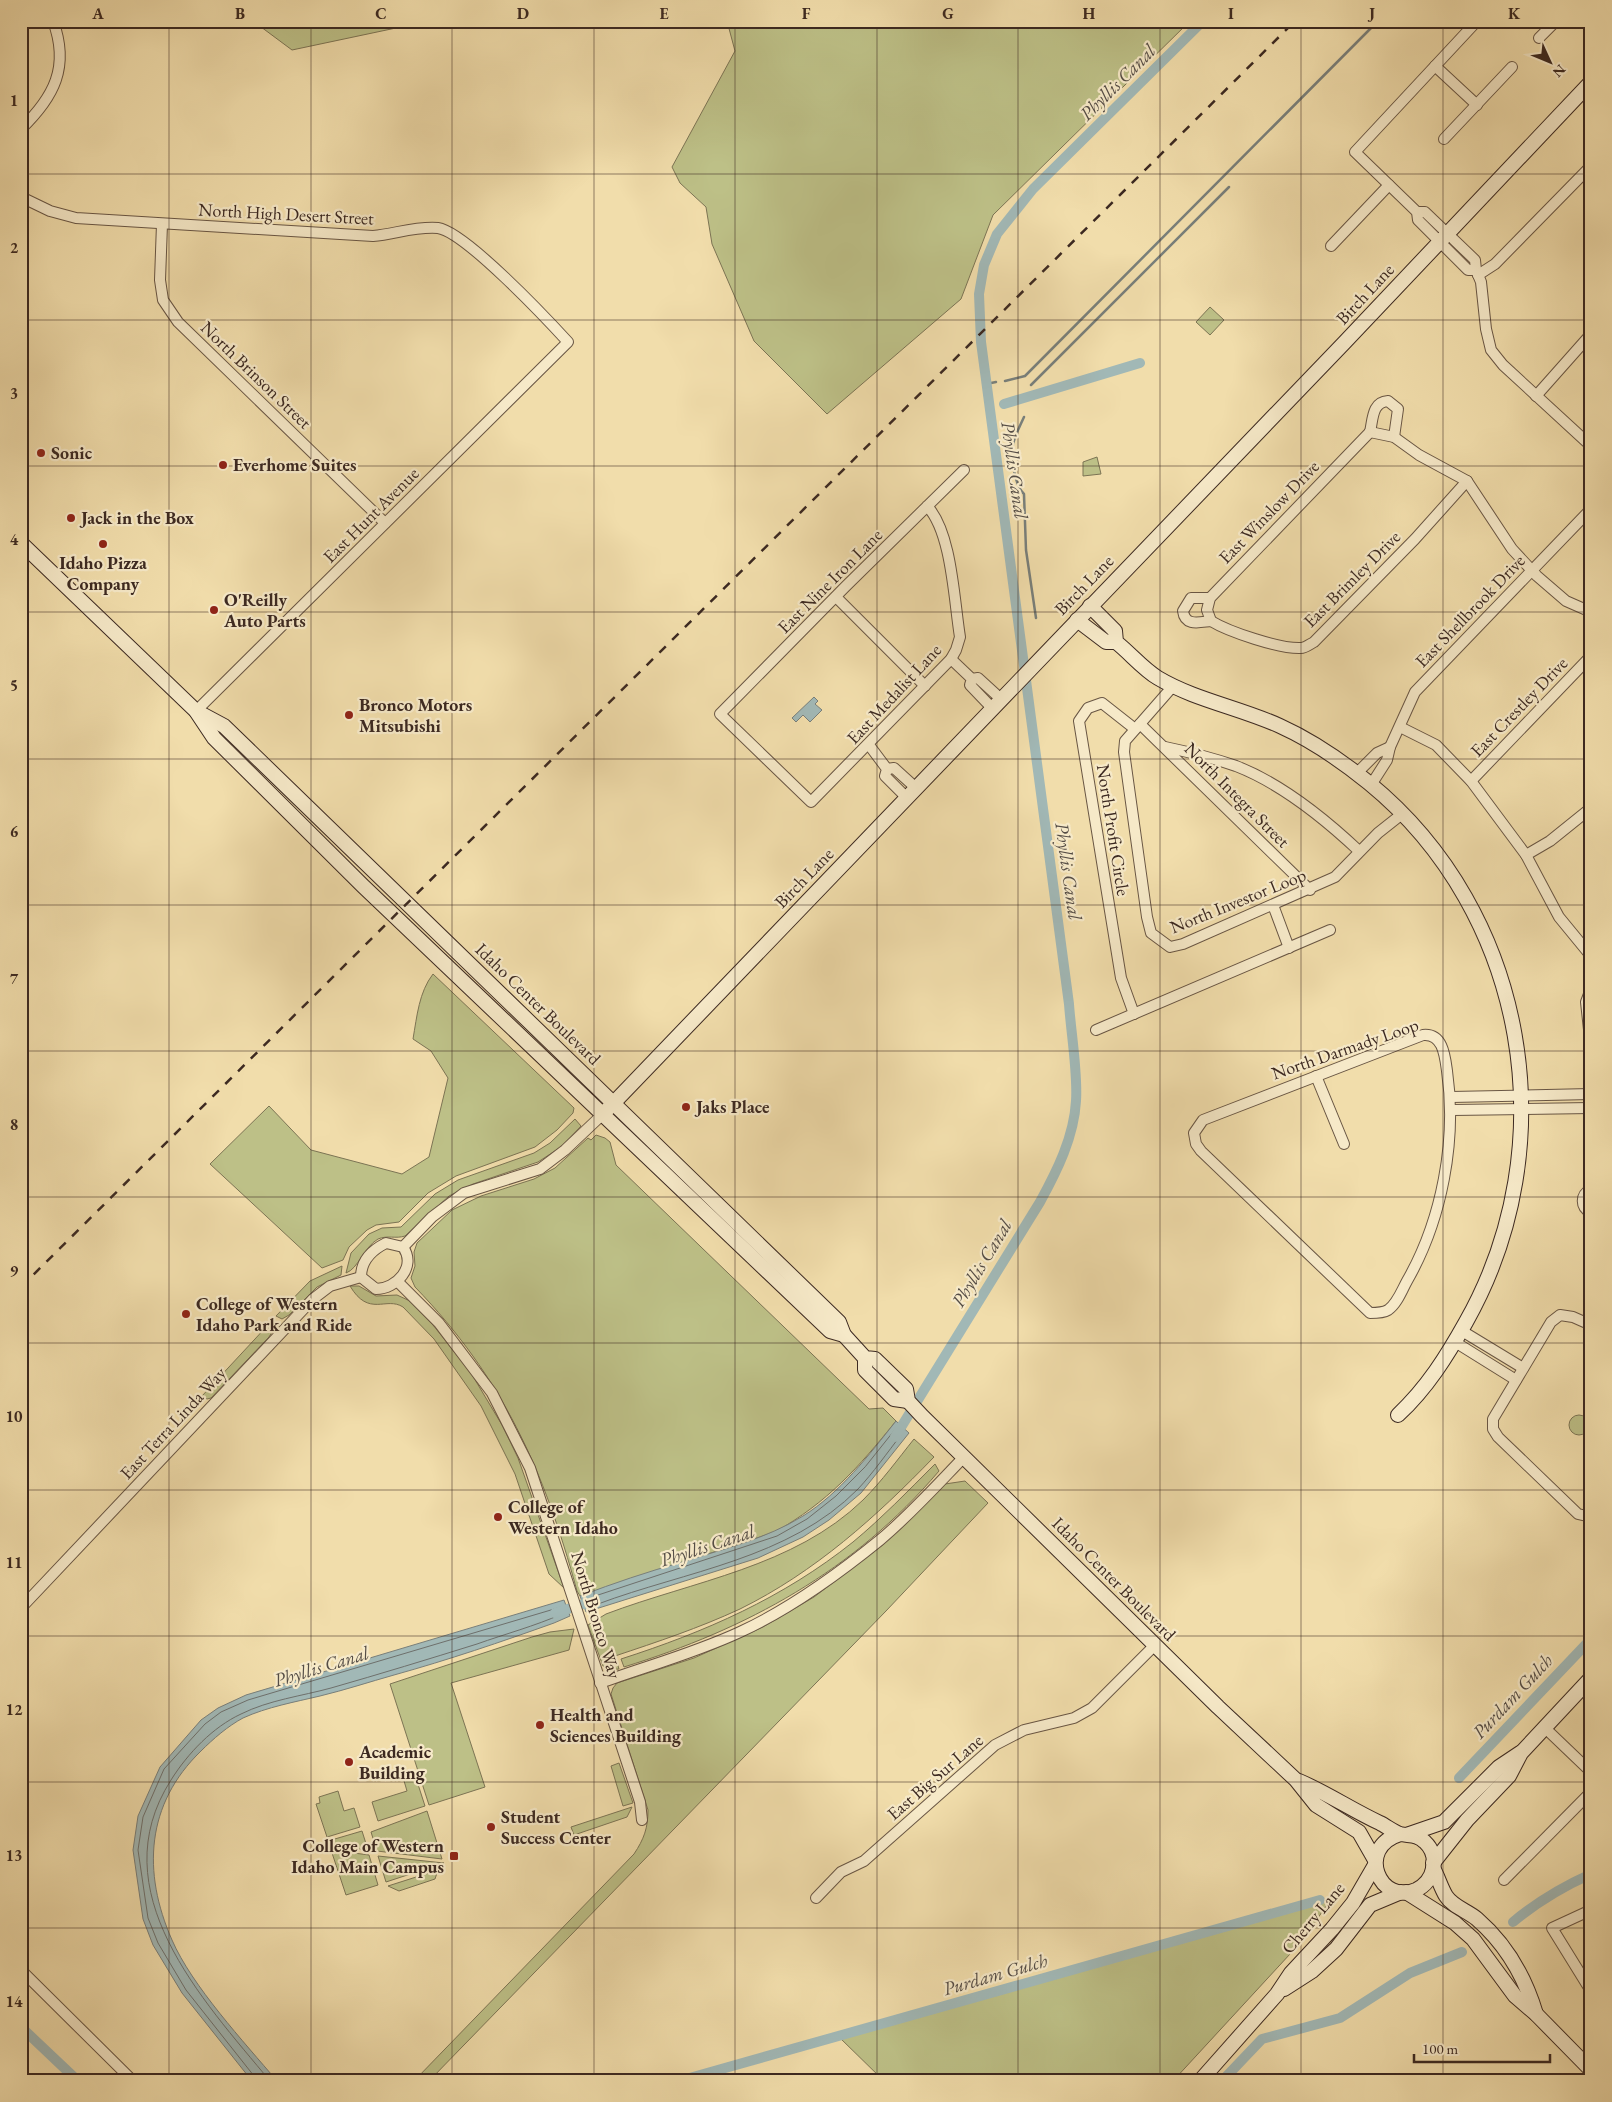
<svg xmlns="http://www.w3.org/2000/svg" width="1612" height="2102" font-family="'EB Garamond',serif">
<rect width="100%" height="100%" fill="#f1ddab"/>
<filter id="stains"><feTurbulence type="fractalNoise" baseFrequency=".004" numOctaves="4"/><feColorMatrix values="0 0 0 0 .2 0 0 0 0 .09 0 0 0 0 .02 0 0 0 .5 -.17"/></filter>
<radialGradient id="worn" r=".72"><stop offset=".6" stop-color="#630" stop-opacity="0"/><stop offset="1" stop-color="#630" stop-opacity=".3"/></radialGradient>
<g fill="#bdc087" stroke="#7c7454">
<polygon points="253,21 429,21 292,50"/>
<polygon points="727,21 1190,21 993,215 961,299 827,414 754,341 712,244 706,207 680,183 672,167 735,51"/>
<polygon points="1210,307 1224,320 1210,335 1196,322"/>
<polygon points="1097,457 1101,474 1083,476 1083,462"/>
<path d="M433,974L574,1108L573,1113L557,1130L535,1147L456,1176L428,1193L399,1222L376,1225L367,1230L349,1247L343,1260L322,1268L210,1164L269,1106L311,1150L402,1174L429,1157L448,1078L431,1051L413,1039C417,1016 419,992 433,974Z"/>
<path d="M575,1119L581,1126L561,1147L538,1162L473,1184L449,1196L405,1236C396,1239 387,1235 378,1239C364,1247 358,1269 346,1273L351,1253L369,1234L382,1228L401,1227L435,1194L458,1180L534,1153L550,1143Z"/>
<path d="M596,1135L605,1138L610,1142L616,1165L869,1409L883,1408L896,1421C858,1468 828,1502 775,1532L580,1596L577,1591C544,1470 503,1378 415,1287L411,1278L415,1266L414,1252L417,1243L452,1210L481,1196L534,1179L555,1168L588,1138L591,1140Z"/>
<polygon points="342,1266 341,1275 317,1287 289,1315 282,1319 276,1316 310,1281"/>
<path d="M350,1286H359L376,1296L397,1295L410,1301L433,1325L471,1373L502,1425L518,1458L564,1588L549,1574L515,1474L481,1406L434,1339L403,1307C386,1296 369,1318 350,1286Z"/>
<polygon points="268,1325 272,1332 269,1337 211,1398 207,1399 202,1396"/>
<circle cx="1579" cy="1425" r="10"/>
<path d="M914,1439L934,1457C876,1517 815,1572 740,1609C699,1628 657,1642 615,1656L619,1669L609,1670L603,1666L588,1625L606,1614C693,1581 794,1567 863,1500C882,1481 898,1459 914,1439Z"/>
<path d="M935,1464L939,1471C854,1571 747,1629 624,1667L621,1659C705,1632 783,1598 853,1542C882,1518 908,1491 935,1464Z"/>
<path d="M965,1481L988,1503L886,1611L429,2081H414L634,1854C644,1839 648,1828 648,1810L611,1694L613,1688L617,1683L694,1658L763,1627L814,1597L884,1544L945,1484Z"/>
<polygon points="574,1629 569,1650 451,1683 485,1787 429,1805 390,1684 532,1637 550,1632"/>
<polygon points="619,1763 633,1803 623,1806 611,1766"/>
<polygon points="408,1773 409,1776 415,1775 425,1806 378,1821 372,1802 407,1791 402,1774"/>
<polygon points="338,1791 344,1811 354,1808 360,1827 327,1837 316,1804 320,1803 319,1797"/>
<polygon points="632,1807 627,1817 574,1835 571,1827"/>
<polygon points="427,1811 442,1859 377,1851 371,1832"/>
<polygon points="362,1831 368,1850 330,1846 328,1841"/>
<polygon points="331,1850 369,1855 378,1885 346,1895"/>
<polygon points="378,1856 444,1863 386,1882"/>
<polygon points="438,1870 435,1879 399,1891 388,1886"/>
<polygon points="1331,1899 1302,1941 1173,2081 884,2081 839,2037"/>
</g>
<g fill="#a1b8b6" stroke="#797f7a">
<polygon points="814,697 818,701 815,704 822,710 810,722 803,715 796,722 792,718"/>
<path d="M896,1421L909,1433L861,1493L829,1520L803,1537L758,1558L586,1612L580,1596C614,1583 647,1572 682,1562C723,1549 766,1539 803,1516C840,1493 869,1455 896,1421Z"/>
<path d="M564,1600L570,1616L554,1623C501,1642 448,1660 394,1675C369,1682 345,1690 320,1696C295,1702 267,1707 243,1718C228,1726 213,1739 201,1751C146,1804 142,1872 172,1940C192,1986 244,2042 277,2081H252L182,1993L153,1945L143,1919L133,1850L138,1816L160,1767L201,1720L218,1708L246,1695Z"/>
</g>
<g fill="none" stroke-linecap="round" stroke-linejoin="round">
<g stroke="#6e706c" stroke-width="1">
<path d="M895,1430H898L901,1435C887,1453 873,1473 858,1489C789,1559 686,1571 598,1604H588L589,1598L777,1536L807,1519L836,1496L865,1467Z"/>
<path d="M255,2081L254,2076L186,1990L158,1943L148,1918L138,1850L143,1817L164,1769L205,1724L221,1712L248,1700L561,1607L562,1614C535,1626 505,1634 477,1644C429,1659 380,1674 331,1688C302,1696 269,1700 241,1714C213,1727 188,1753 171,1780C100,1891 202,1999 270,2081"/>
</g>
<g stroke="#797f7a" stroke-width="2.5">
<polyline points="1005,381 1025,376 1378,21"/>
<polyline points="986,384 996,382"/>
<polyline points="1031,385 1229,187"/>
<path d="M1024,417C1020,426 1015,435 1013,444C1010,456 1015,486 1024,494L1026,550L1036,618"/>
</g>
<g stroke="#a1b8b6" stroke-width="10">
<polyline points="1004,404 1140,363"/>
<path d="M895,1437L1040,1202C1057,1171 1074,1137 1076,1101C1078,1073 1071,1033 1069,1004L981,342L979,294L984,265L997,234L1033,189L1203,21"/>
<polyline points="555,1613 596,1600"/>
<polyline points="1459,1778 1591,1639"/>
<path d="M1513,1922C1537,1902 1562,1887 1591,1874"/>
<polyline points="21,2027 78,2081"/>
<polyline points="679,2081 1320,1900"/>
<polyline points="1222,2081 1262,2039 1340,2018 1410,1973 1462,1952"/>
</g>
<defs>
<g id="street">
<polyline points="1539,38 1556,21"/>
<polyline points="1435,66 1477,105"/>
<path d="M21,129C54,97 70,67 53,21"/>
<polyline points="1444,139 1512,67"/>
<path d="M21,197L50,211L76,218L373,236C395,234 416,226 438,228C465,232 546,318 568,342L196,711"/>
<polyline points="1417,212 1425,212 1475,260 1476,270 1481,282 1486,329 1491,350 1503,365 1591,446"/>
<polyline points="162,224 160,280 163,300 178,322 385,523"/>
<polyline points="1331,246 1389,185"/>
<polyline points="1476,270 1468,270 1418,220 1417,212 1355,152 1477,21"/>
<polyline points="1478,275 1495,264 1591,166"/>
<polyline points="1536,396 1591,334"/>
<polyline points="1370,432 1394,437 1419,455 1467,481 1512,549 1537,576 1566,601 1591,612"/>
<path d="M1370,432C1373,419 1372,402 1388,401L1398,409L1394,437"/>
<path d="M927,506C952,532 954,601 960,637L956,650L951,659L811,802L720,714L845,587L964,470"/>
<polyline points="836,597 925,686"/>
<path d="M1210,598H1191L1183,611C1185,627 1200,622 1211,621"/>
<path d="M1211,621C1229,632 1280,649 1301,648C1305,648 1310,644 1314,642L1415,539L1467,481"/>
<polyline points="1211,621 1207,610 1210,598 1370,432"/>
<polyline points="951,659 972,679 970,685 992,708"/>
<polyline points="972,679 978,678 1001,699"/>
<polyline points="1174,685 1125,741 1124,752 1147,917 1151,933 1170,947 1183,944 1335,877 1378,833 1402,814"/>
<polyline points="1140,724 1310,890"/>
<polyline points="1400,727 1436,745 1471,781 1526,855 1559,917 1591,956"/>
<polyline points="869,745 887,769 885,776 907,798"/>
<path d="M1165,747C1189,752 1213,758 1236,766C1280,783 1325,819 1359,851"/>
<polyline points="887,769 894,768 916,788"/>
<polyline points="1357,773 1377,753 1390,747"/>
<polyline points="1471,781 1591,656"/>
<polyline points="1371,785 1387,760 1390,747 1415,692 1591,509"/>
<polyline points="1526,855 1550,841 1591,808"/>
<polyline points="1273,905 1289,948"/>
<polyline points="1591,989 1586,1002 1591,1048"/>
<polyline points="1134,1014 1121,978 1079,721 1088,708 1102,703 1135,729"/>
<polyline points="1096,1030 1330,930"/>
<path d="M1423,1035C1443,1033 1445,1056 1447,1071C1457,1140 1442,1220 1407,1281C1402,1290 1397,1304 1388,1310C1383,1313 1376,1313 1370,1313L1201,1151L1196,1144L1194,1133L1203,1120Z"/>
<polyline points="1316,1076 1344,1144"/>
<polyline points="1451,1097 1591,1094"/>
<polyline points="1452,1110 1591,1108"/>
<path d="M1591,1189C1580,1195 1580,1207 1591,1213"/>
<path d="M386,1243L403,1247C417,1267 396,1289 376,1289L361,1277C361,1261 372,1250 386,1243Z"/>
<polyline points="403,1247 432,1217 464,1193 540,1169 565,1150 603,1114"/>
<polyline points="398,1282 439,1323 492,1393 530,1468 640,1802 642,1820"/>
<polyline points="1591,1325 1573,1317 1560,1315 1551,1322 1493,1419 1493,1429 1498,1437 1578,1514 1591,1517"/>
<polyline points="1462,1331 1523,1368"/>
<polyline points="1455,1342 1516,1380"/>
<polyline points="21,1608 313,1299 330,1286 361,1277"/>
<path d="M600,1683C647,1666 695,1653 740,1632C790,1609 837,1575 880,1540C910,1515 937,1485 964,1457"/>
<polyline points="1544,1727 1591,1772"/>
<polyline points="1504,1880 1591,1792"/>
<polyline points="816,1898 841,1872 864,1861 995,1745 1024,1730 1074,1718 1092,1708 1155,1645"/>
<polyline points="1591,1910 1552,1928 1591,1991"/>
<polyline points="21,1970 133,2081"/>
</g>
<g id="secondary">
<polyline points="21,543 196,711 214,738 363,886 830,1331 844,1335"/>
<path d="M1090,606L1115,631L1116,642C1130,653 1143,669 1158,678C1195,700 1241,708 1280,726C1311,740 1343,762 1369,783C1528,913 1566,1145 1466,1322C1447,1356 1427,1388 1398,1415"/>
<polyline points="1077,620 1106,642 1116,642"/>
<polyline points="196,711 224,726 839,1322 844,1335 865,1358 875,1359 906,1389 908,1401 922,1416 1218,1707 1296,1780 1316,1805 1359,1832 1375,1860"/>
<polyline points="603,1114 1344,343 1591,82"/>
<polyline points="865,1358 865,1370 894,1399 908,1401"/>
<path d="M1299,1781C1327,1793 1352,1810 1380,1823C1386,1826 1394,1832 1400,1834C1410,1836 1417,1834 1425,1842C1440,1856 1435,1881 1416,1890C1380,1906 1355,1848 1400,1834"/>
<polyline points="1409,1834 1444,1822 1499,1767 1520,1753"/>
<polyline points="1433,1863 1467,1820 1509,1776 1521,1753 1591,1678"/>
<path d="M1433,1868C1438,1877 1441,1888 1446,1896C1453,1907 1468,1911 1477,1919C1507,1945 1525,1977 1536,2014"/>
<polyline points="1406,1892 1455,1923 1473,1939 1515,1996 1536,2014 1591,2070"/>
<polyline points="1284,1989 1312,1971 1336,1949 1370,1905 1401,1892"/>
<polyline points="1200,2081 1277,1994 1291,1973 1332,1929 1353,1903 1375,1865"/>
</g>
</defs>
<use href="#street" stroke="#695644" stroke-width="12"/>
<use href="#secondary" stroke="#3c2921" stroke-width="16"/>
<use href="#street" stroke="#f6e9c8" stroke-width="10"/>
<use href="#secondary" stroke="#f6e9c8" stroke-width="14"/>
<polyline stroke="#3c2921" stroke-width="2.5" stroke-dasharray="9 9" stroke-linecap="butt" points="21,1287 1295,21"/>
</g>
<path fill="none" stroke="#3c2921" stroke-width="1" stroke-opacity="0.55" d="M169,21V2081M311,21V2081M452,21V2081M594,21V2081M735,21V2081M877,21V2081M1018,21V2081M1160,21V2081M1301,21V2081M1443,21V2081M21,174H1591M21,320H1591M21,466H1591M21,612H1591M21,759H1591M21,905H1591M21,1051H1591M21,1197H1591M21,1343H1591M21,1490H1591M21,1636H1591M21,1782H1591M21,1928H1591"/>
<g fill="#8f2418" stroke="#f6e9c8" stroke-width="2">
<circle cx="41" cy="453" r="5"/>
<circle cx="223" cy="465" r="5"/>
<circle cx="71" cy="518" r="5"/>
<circle cx="103" cy="544" r="5"/>
<circle cx="214" cy="610" r="5"/>
<circle cx="349" cy="715" r="5"/>
<circle cx="686" cy="1107" r="5"/>
<circle cx="186" cy="1314" r="5"/>
<circle cx="498" cy="1517" r="5"/>
<circle cx="540" cy="1725" r="5"/>
<circle cx="349" cy="1762" r="5"/>
<circle cx="491" cy="1827" r="5"/>
<rect x="449" y="1851" width="10" height="10" rx="2.5"/>
</g>
<g text-anchor="middle" stroke-width="4.5" stroke-linejoin="round" paint-order="stroke">
<g font-size="18" fill="#3c2921" stroke="#f6e9c8">
<text transform="translate(286 214) rotate(3)" y="6">North High Desert Street</text>
<text transform="translate(1365 294) rotate(-47)" y="6">Birch Lane</text>
<text transform="translate(256 375) rotate(44)" y="6">North Brinson Street</text>
<text transform="translate(1269 512) rotate(-46)" y="6">East Winslow Drive</text>
<text transform="translate(371 515) rotate(-45)" y="6">East Hunt Avenue</text>
<text transform="translate(1352 579) rotate(-45)" y="6">East Brimley Drive</text>
<text transform="translate(830 581) rotate(-45)" y="6">East Nine Iron Lane</text>
<text transform="translate(1084 585) rotate(-46)" y="6">Birch Lane</text>
<text transform="translate(1470 611) rotate(-46)" y="6">East Shellbrook Drive</text>
<text transform="translate(894 694) rotate(-47)" y="6">East Medalist Lane</text>
<text transform="translate(1519 707) rotate(-46)" y="6">East Crestley Drive</text>
<text transform="translate(1237 795) rotate(45)" y="6">North Integra Street</text>
<text transform="translate(1113 830) rotate(81)" y="6">North Profit Circle</text>
<text transform="translate(804 878) rotate(-46)" y="6">Birch Lane</text>
<text transform="translate(1238 901) rotate(-22)" y="6">North Investor Loop</text>
<text transform="translate(538 1004) rotate(44)" y="6">Idaho Center Boulevard</text>
<text transform="translate(1345 1049) rotate(-19)" y="6">North Darmady Loop</text>
<text transform="translate(173 1423) rotate(-47)" y="6">East Terra Linda Way</text>
<text transform="translate(1114 1579) rotate(45)" y="6">Idaho Center Boulevard</text>
<text transform="translate(596 1615) rotate(73)" y="6">North Bronco Way</text>
<text transform="translate(935 1777) rotate(-41)" y="6">East Big Sur Lane</text>
<text transform="translate(1313 1918) rotate(-50)" y="6">Cherry Lane</text>
</g>
<g font-size="18" font-weight="bold" fill="#3c2921" stroke="#f6e9c8" text-anchor="start">
<text x="51" y="459">Sonic</text>
<text x="233" y="471">Everhome Suites</text>
<text x="81" y="524">Jack in the Box</text>
<text x="103" y="569" text-anchor="middle">Idaho Pizza<tspan x="103" dy="21">Company</tspan></text>
<text x="224" y="606">O'Reilly<tspan x="224" dy="21">Auto Parts</tspan></text>
<text x="359" y="711">Bronco Motors<tspan x="359" dy="21">Mitsubishi</tspan></text>
<text x="696" y="1113">Jaks Place</text>
<text x="196" y="1310">College of Western<tspan x="196" dy="21">Idaho Park and Ride</tspan></text>
<text x="508" y="1513">College of<tspan x="508" dy="21">Western Idaho</tspan></text>
<text x="550" y="1721">Health and<tspan x="550" dy="21">Sciences Building</tspan></text>
<text x="359" y="1758">Academic<tspan x="359" dy="21">Building</tspan></text>
<text x="501" y="1823">Student<tspan x="501" dy="21">Success Center</tspan></text>
<text x="444" y="1852" text-anchor="end">College of Western<tspan x="444" dy="21">Idaho Main Campus</tspan></text>
</g>
<g font-size="19" font-style="italic" fill="#554d46" stroke="#f6e9c8">
<text transform="translate(1117 82) rotate(-45)" y="7">Phyllis Canal</text>
<text transform="translate(1015 470) rotate(82)" y="7">Phyllis Canal</text>
<text transform="translate(1069 871) rotate(82)" y="7">Phyllis Canal</text>
<text transform="translate(981 1263) rotate(-59)" y="7">Phyllis Canal</text>
<text transform="translate(707 1545) rotate(-18)" y="7">Phyllis Canal</text>
<text transform="translate(321 1666) rotate(-17)" y="7">Phyllis Canal</text>
<text transform="translate(1512 1696) rotate(-47)" y="7">Purdam Gulch</text>
<text transform="translate(995 1974) rotate(-16)" y="7">Purdam Gulch</text>
</g>
</g>
<rect width="1612" height="2102" fill="none" stroke="#f1ddab" stroke-width="55"/>
<g transform="translate(1550 62) rotate(134)" stroke="#f6e9c8" stroke-width="4" paint-order="stroke">
<path d="M0-4L9 19L0 12L-9 19Z" fill="#3c2921"/>
<text y="-8" font-size="14" font-weight="bold" text-anchor="middle" fill="#3c2921">N</text>
</g>
<path d="M1414 2054v8h136v-8" fill="none" stroke="#3c2921" stroke-width="2.5"/>
<text x="1422" y="2054" font-size="15" fill="#3c2921" stroke="#f6e9c8" stroke-width="4" paint-order="stroke">100 m</text>
<rect x="28" y="28" width="1556" height="2046" fill="none" stroke="#3c2921" stroke-width="2"/>
<g font-size="16" text-anchor="middle" font-weight="bold" fill="#3c2921">
<text x="98" y="19">A</text>
<text x="240" y="19">B</text>
<text x="381" y="19">C</text>
<text x="523" y="19">D</text>
<text x="664" y="19">E</text>
<text x="806" y="19">F</text>
<text x="948" y="19">G</text>
<text x="1089" y="19">H</text>
<text x="1231" y="19">I</text>
<text x="1372" y="19">J</text>
<text x="1514" y="19">K</text>
<text x="14" y="106">1</text>
<text x="14" y="253">2</text>
<text x="14" y="399">3</text>
<text x="14" y="545">4</text>
<text x="14" y="691">5</text>
<text x="14" y="837">6</text>
<text x="14" y="984">7</text>
<text x="14" y="1130">8</text>
<text x="14" y="1276">9</text>
<text x="14" y="1422">10</text>
<text x="14" y="1568">11</text>
<text x="14" y="1715">12</text>
<text x="14" y="1861">13</text>
<text x="14" y="2007">14</text>
</g>
<rect width="100%" height="100%" filter="url(#stains)"/>
<rect width="100%" height="100%" fill="url(#worn)"/>
</svg>
